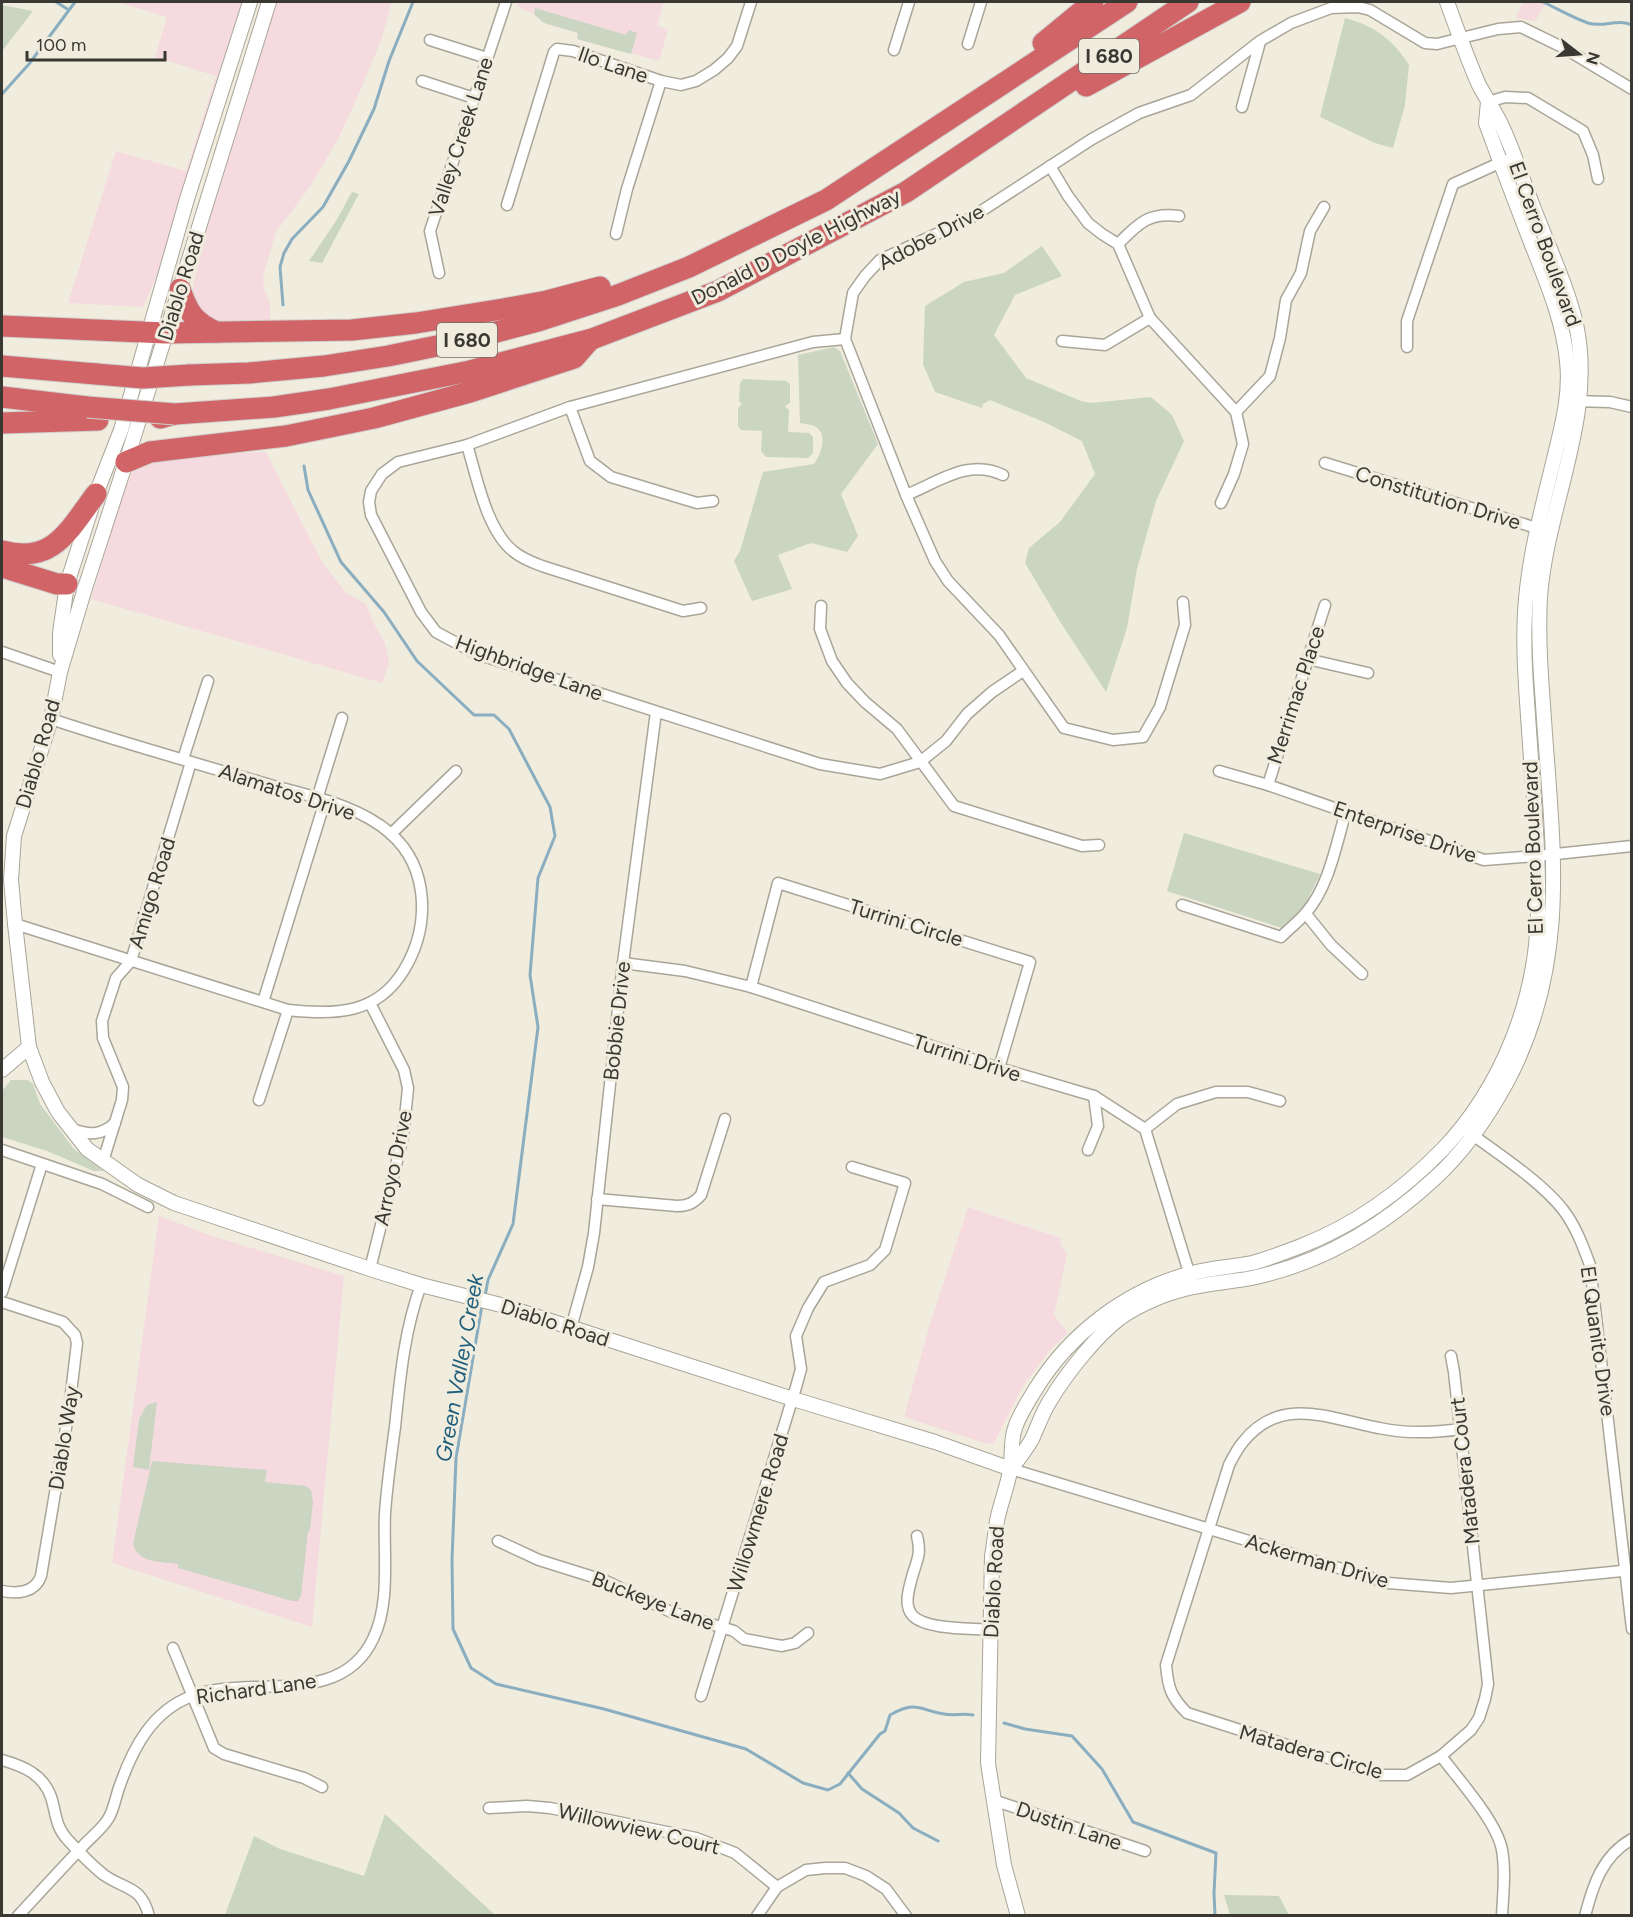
<svg xmlns="http://www.w3.org/2000/svg" width="1633" height="1917" font-family="Figtree,sans-serif">
<rect width="100%" height="100%" fill="#f0ecde"/>
<g fill="#f5dbe0">
<polygon points="117,2 243,2 164,259 143,307 68,303 116,151 186,171 216,76 155,57 167,17"/>
<polygon points="274,2 392,2 382,38 357,98 339,137 312,184 276,232 263,276 264,289 270,303 270,324 213,324 193,301 193,286 211,209"/>
<polygon points="518,2 664,2 657,26 668,30 659,61 577,39 578,33 544,23 534,14 521,9 517,5"/>
<polygon points="1523,2 1547,2 1535,21 1516,18"/>
<polygon points="266,452 322,562 346,593 366,604 374,624 385,643 389,663 382,683 91,599 123,491 132,473 147,461 171,456"/>
<polygon points="968,1207 1061,1238 1060,1244 1067,1254 1054,1315 1068,1333 1050,1350 1023,1386 994,1443 988,1444 904,1417 929,1327"/>
<polygon points="159,1216 212,1236 344,1276 312,1627 112,1563"/>
</g>
<g fill="#cad5c2">
<polygon points="2,5 33,11 2,51"/>
<polygon points="535,8 626,35 629,30 637,33 631,54 577,39 578,33 544,23 534,14"/>
<path d="M1345,18C1375,26 1392,39 1409,65L1405,105L1393,148L1375,143L1320,117Z"/>
<polygon points="352,192 359,194 322,263 309,261 336,221"/>
<polygon points="1042,246 1062,276 1015,295 994,335 1026,378 1081,401 1091,403 1151,397 1172,415 1184,441 1156,501 1137,569 1127,628 1106,692 1059,620 1025,563 1029,548 1060,522 1095,474 1082,441 1044,422 990,400 983,404 982,408 935,392 923,364 925,306 964,282 1004,273"/>
<path d="M834,347L840,351L878,444L841,494L858,536L847,552L811,543L778,555L792,589L752,601L734,561L740,551L763,472L814,464C821,455 829,433 814,426C810,424 804,424 800,423L798,355Z"/>
<polygon points="743,379 786,381 790,384 790,403 785,406 789,410 788,432 809,433 813,437 813,453 808,458 766,457 761,451 762,431 741,430 738,426 738,408 742,404 739,401 740,383"/>
<polygon points="1184,833 1320,874 1300,915 1285,929 1167,891"/>
<polygon points="11,1080 28,1080 33,1084 40,1104 74,1149 104,1171 94,1171 47,1151 2,1137 2,1091"/>
<polygon points="157,1402 149,1470 133,1467 139,1419 147,1405"/>
<path d="M152,1461L267,1470L265,1482L306,1486L311,1490L313,1502L310,1530L308,1532L301,1596L298,1601H292L178,1568V1564C160,1561 139,1564 133,1544Z"/>
<polygon points="385,1814 495,1915 225,1915 254,1836 280,1849 364,1876"/>
<polygon points="1224,1895 1279,1896 1289,1915 1230,1915"/>
</g>
<g fill="none" stroke-linecap="round" stroke-linejoin="round">
<g stroke="#8aaebf" stroke-width="3">
<polyline points="56,2 69,10"/>
<path d="M1543,2C1558,9 1573,18 1588,23C1603,28 1618,18 1632,25"/>
<polyline points="2,94 29,64 75,2"/>
<polyline points="283,305 280,267 284,253 292,239 323,207 349,161 374,109 389,61 413,2"/>
<polyline points="304,466 308,490 341,562 384,612 417,661 474,715 494,715 509,729 550,807 555,836 538,878 530,975 538,1027 513,1224 488,1280 485,1296"/>
<path d="M482,1305L456,1458L452,1560L453,1629L471,1668L496,1684L604,1709L746,1749L803,1783L828,1790L840,1784L880,1734L885,1731L890,1715C917,1700 919,1710 944,1714C954,1716 963,1713 973,1715"/>
<polyline points="1004,1723 1025,1729 1072,1736 1102,1769 1133,1822 1216,1853 1214,1893 1215,1916"/>
<polyline points="848,1773 862,1789 899,1813 913,1828 938,1841"/>
</g>
<defs>
<g id="minor">
<polyline points="430,40 487,58"/>
<polyline points="968,44 981,2"/>
<polyline points="894,50 909,2"/>
<polyline points="422,81 474,98"/>
<polyline points="1488,102 1505,97 1528,98 1583,131 1593,155 1598,179"/>
<polyline points="1242,107 1260,42"/>
<polyline points="1050,166 1068,196 1088,223 1102,234 1118,244 1150,318 1236,412 1243,444 1234,474 1221,503"/>
<polyline points="507,205 554,52 557,49 573,51 661,81 681,85 696,81 714,70 728,58 737,46 751,2"/>
<polyline points="616,234 627,189 661,81"/>
<path d="M1118,244C1138,224 1148,212 1179,216"/>
<polyline points="439,273 430,231 506,2"/>
<polyline points="845,339 813,342 570,407 467,445 398,462 382,474 371,491 369,502 371,515 421,612 436,632 477,654 820,764 880,774 920,762 946,741 967,714 992,692 1023,671"/>
<polyline points="1062,341 1105,345 1150,318"/>
<polyline points="1407,347 1407,321 1453,184 1506,160"/>
<polyline points="1571,401 1610,402 1632,407"/>
<polyline points="570,407 590,461 611,477 697,503 713,501"/>
<polyline points="1236,412 1270,376 1280,338 1286,300 1301,273 1310,231 1324,207"/>
<path d="M467,445C477,477 486,529 513,551C521,558 531,562 542,566L683,611L701,608"/>
<polyline points="1325,463 1543,530"/>
<path d="M906,495C939,482 968,458 1003,475"/>
<polyline points="1183,602 1185,625 1160,707 1143,737 1113,740 1064,728 999,635 948,581 935,561 906,495 845,339 853,293 865,276 880,260 969,219 1092,139 1139,113 1191,95 1260,41 1291,23 1331,8 1358,7 1370,10 1425,43 1437,44 1498,29 1521,27 1564,48 1632,89"/>
<polyline points="821,606 820,629 832,661 847,683 865,702 897,729 954,806 1082,846 1099,845"/>
<polyline points="2,652 60,672"/>
<polyline points="1307,659 1368,673"/>
<polyline points="183,759 208,681"/>
<polyline points="1219,771 1268,785 1484,860 1537,856 1632,846"/>
<polyline points="1268,785 1325,605"/>
<polyline points="317,799 342,718"/>
<polyline points="391,834 456,771"/>
<path d="M1182,905L1281,937C1289,929 1298,922 1305,914C1329,887 1336,845 1346,811"/>
<polyline points="1306,914 1331,945 1362,974"/>
<path d="M15,924L288,1010C334,1015 377,1015 404,970C430,927 430,868 390,833C356,803 303,795 260,782C190,762 120,742 51,719"/>
<polyline points="623,963 685,971 751,987 999,1068 1094,1096 1145,1129 1191,1279"/>
<polyline points="751,987 778,883 1030,962 999,1068"/>
<polyline points="263,1002 325,801"/>
<polyline points="370,1003 404,1070 408,1088 403,1137 370,1269"/>
<polyline points="259,1100 288,1010"/>
<path d="M72,1129C89,1135 101,1136 115,1123"/>
<polyline points="1145,1129 1177,1104 1216,1092 1248,1092 1280,1101"/>
<path d="M1467,1131C1496,1152 1543,1183 1564,1211C1576,1227 1583,1246 1590,1265L1632,1629"/>
<polyline points="2,1150 102,1184 148,1207"/>
<polyline points="1088,1150 1098,1126 1094,1096"/>
<polyline points="103,1161 122,1100 123,1087 103,1038 102,1021 116,978 131,961 191,762"/>
<path d="M597,1199L677,1206C688,1206 694,1203 701,1195L725,1119"/>
<polyline points="2,1292 42,1164"/>
<path d="M2,1302L63,1322L75,1335L77,1343L69,1410L41,1576C35,1593 17,1594 2,1591"/>
<polyline points="571,1328 588,1267 594,1233 623,963 656,712"/>
<path d="M1451,1356L1454,1372L1488,1684L1485,1699L1479,1718L1471,1730L1441,1756L1407,1775H1381L1187,1713C1171,1697 1168,1688 1166,1665L1229,1465C1233,1457 1237,1449 1243,1442C1281,1394 1330,1419 1379,1428C1407,1434 1433,1433 1461,1429"/>
<polyline points="1011,1469 1388,1583 1451,1588 1632,1570"/>
<path d="M917,1536C922,1557 916,1560 911,1581C908,1592 904,1607 913,1616C927,1630 972,1628 991,1630"/>
<polyline points="498,1541 539,1560 606,1581 671,1612 734,1631 744,1639 782,1646 795,1643 808,1633"/>
<polyline points="173,1648 214,1748 224,1754 304,1778 322,1787"/>
<polyline points="701,1696 796,1387 801,1369 796,1336 808,1308 824,1282 870,1265 885,1250 905,1183 852,1167"/>
<path d="M1441,1756C1459,1780 1497,1822 1502,1850C1506,1872 1503,1894 1502,1916"/>
<path d="M2,1760C23,1766 43,1774 51,1797C56,1812 55,1826 67,1839C78,1851 91,1865 104,1875C125,1890 141,1885 149,1916"/>
<polyline points="993,1800 1145,1851"/>
<polyline points="489,1808 527,1806 550,1808 696,1838 735,1853 777,1887"/>
<path d="M18,1916C40,1892 61,1869 83,1846C91,1837 102,1829 108,1819C114,1810 116,1795 120,1785C133,1748 152,1711 192,1696C249,1674 340,1709 373,1639C391,1603 383,1553 385,1513C387,1485 391,1456 395,1427C400,1379 404,1331 421,1285"/>
<polyline points="757,1916 777,1887 806,1870 825,1868 845,1868 866,1876 886,1889 906,1916"/>
<path d="M1585,1916C1593,1885 1602,1856 1632,1839"/>
</g>
<g id="tertiary">
<polyline points="269,2 126,462 85,588 60,672 51,719 14,836 11,880 15,924 29,1047 42,1082 58,1112 87,1149 138,1185 174,1203 370,1269 421,1285 501,1305 793,1399 935,1442 1011,1469"/>
<polyline points="60,655 60,633 67,584 96,494 121,430 187,199 250,2"/>
<polyline points="2,1070 29,1047"/>
<path d="M1011,1469C1018,1459 1026,1450 1032,1439C1038,1426 1043,1411 1051,1399C1067,1373 1096,1336 1120,1318C1141,1303 1169,1292 1194,1287C1214,1282 1235,1282 1256,1277C1323,1262 1384,1225 1434,1179C1464,1152 1489,1115 1508,1080C1573,955 1551,837 1543,704C1540,668 1538,632 1540,597C1547,504 1596,418 1576,324C1568,290 1553,257 1540,224C1526,191 1516,156 1501,124C1494,110 1486,98 1479,85C1467,58 1457,29 1447,2"/>
<path d="M1018,1916L1004,1865L988,1763L992,1556C994,1545 995,1533 997,1521C1000,1505 1007,1488 1010,1471C1013,1457 1010,1442 1015,1428C1019,1415 1028,1402 1035,1390C1070,1333 1127,1290 1192,1273C1211,1268 1232,1267 1252,1263C1268,1259 1285,1252 1301,1246C1355,1225 1403,1190 1443,1149C1502,1087 1537,998 1538,912C1539,851 1533,790 1529,730C1526,686 1522,643 1526,599C1530,553 1542,508 1553,463C1561,429 1571,396 1567,361C1563,320 1547,283 1532,245C1516,204 1501,164 1486,123L1488,102"/>
</g>
<g id="motorway">
<polyline points="1043,43 1093,2"/>
<polyline points="1086,86 1240,2"/>
<path d="M180,289C188,312 193,321 216,332"/>
<polyline points="2,326 166,333 352,330 416,323 503,309 547,301 600,287"/>
<polyline points="2,366 96,374"/>
<polyline points="189,375 249,373 324,366 388,356 466,340 538,321 618,295 689,267 826,200 1127,2"/>
<polyline points="2,397 87,407"/>
<polyline points="160,418 175,414 274,407 329,399 470,371 592,339 718,291 906,192 1188,2"/>
<polyline points="2,423 98,420"/>
<polyline points="126,462 150,452 286,436 374,418 470,392 574,358 590,340"/>
<path d="M2,551C53,565 69,530 96,494"/>
<polyline points="2,567 57,584 67,584"/>
</g>
</defs>
<use href="#minor" stroke="#a9a598" stroke-width="13"/>
<use href="#tertiary" stroke="#a9a598" stroke-width="16"/>
<use href="#motorway" stroke="#d0cfce" stroke-width="23"/>
<use href="#minor" stroke="#fff" stroke-width="10"/>
<use href="#tertiary" stroke="#fff" stroke-width="14"/>
<use href="#motorway" stroke="#d06466" stroke-width="21"/>
<defs>
<g id="motorway-bridge">
<polyline points="96,374 143,378 189,375"/>
<polyline points="87,407 175,414"/>
</g>
</defs>
<use href="#motorway-bridge" stroke="#d0cfce" stroke-width="23" stroke-linecap="butt"/>
<use href="#motorway-bridge" stroke="#d06466" stroke-width="21"/>
</g>
<g text-anchor="middle" stroke-width="6" stroke-linejoin="round" paint-order="stroke">
<g fill="#f0ecde" stroke="#716e66" stroke-width="1.5">
<rect x="1079" y="39" width="60" height="34" rx="4.5"/>
<rect x="437" y="323" width="60" height="34" rx="4.5"/>
</g>
<g font-size="20" font-weight="bold" fill="#3a3833">
<text x="1109" y="63">I 680</text>
<text x="467" y="347">I 680</text>
</g>
<g font-size="21" fill="#3a3833" stroke="#f0ecde">
<text transform="translate(613 65) rotate(19)" y="7">Ilo Lane</text>
<text transform="translate(461 137) rotate(-72)" y="7">Valley Creek Lane</text>
<text transform="translate(931 237) rotate(-28)" y="7">Adobe Drive</text>
<text transform="translate(1545 244) rotate(70)" y="7">El Cerro Boulevard</text>
<text transform="translate(796 247) rotate(-27)" y="7">Donald D Doyle Highway</text>
<text transform="translate(181 286) rotate(-73)" y="7">Diablo Road</text>
<text transform="translate(1438 498) rotate(17)" y="7">Constitution Drive</text>
<text transform="translate(529 668) rotate(20)" y="7">Highbridge Lane</text>
<text transform="translate(1296 695) rotate(-72)" y="7">Merrimac Place</text>
<text transform="translate(38 754) rotate(-74)" y="7">Diablo Road</text>
<text transform="translate(287 792) rotate(18)" y="7">Alamatos Drive</text>
<text transform="translate(1405 832) rotate(19)" y="7">Enterprise Drive</text>
<text transform="translate(1533 848) rotate(-92)" y="7">El Cerro Boulevard</text>
<text transform="translate(152 893) rotate(-73)" y="7">Amigo Road</text>
<text transform="translate(906 923) rotate(17)" y="7">Turrini Circle</text>
<text transform="translate(617 1021) rotate(-84)" y="7">Bobbie Drive</text>
<text transform="translate(967 1058) rotate(18)" y="7">Turrini Drive</text>
<text transform="translate(393 1168) rotate(-78)" y="7">Arroyo Drive</text>
<text transform="translate(555 1323) rotate(18)" y="7">Diablo Road</text>
<text transform="translate(1598 1341) rotate(82)" y="7">El Quanito Drive</text>
<text transform="translate(64 1438) rotate(-81)" y="7">Diablo Way</text>
<text transform="translate(1465 1471) rotate(-96)" y="7">Matadera Court</text>
<text transform="translate(758 1513) rotate(-73)" y="7">Willowmere Road</text>
<text transform="translate(1317 1561) rotate(16)" y="7">Ackerman Drive</text>
<text transform="translate(994 1582) rotate(-87)" y="7">Diablo Road</text>
<text transform="translate(653 1601) rotate(21)" y="7">Buckeye Lane</text>
<text transform="translate(256 1689) rotate(-8)" y="7">Richard Lane</text>
<text transform="translate(1311 1752) rotate(16)" y="7">Matadera Circle</text>
<text transform="translate(1069 1826) rotate(19)" y="7">Dustin Lane</text>
<text transform="translate(639 1829) rotate(13)" y="7">Willowview Court</text>
</g>
<g font-size="22" font-style="italic" fill="#1f5f7a" stroke="#f0ecde">
<text transform="translate(459 1368) rotate(-80)" y="8">Green Valley Creek</text>
</g>
</g>
<rect width="1633" height="1917" fill="none" stroke="#3a3833" stroke-width="6"/>
<g transform="translate(1579 54) rotate(107)" stroke="#f0ecde" stroke-width="4.5" paint-order="stroke">
<path d="M0-4.5L10 22L0 15L-10 22Z" fill="#3a3833"/>
<text y="-9" font-size="16" font-weight="bold" text-anchor="middle" fill="#3a3833">N</text>
</g>
<path d="M27 51v9h138v-9" fill="none" stroke="#3a3833" stroke-width="3"/>
<text x="36" y="51" font-size="18" fill="#3a3833" stroke="#f0ecde" stroke-width="4.5" paint-order="stroke">100 m</text>
</svg>
